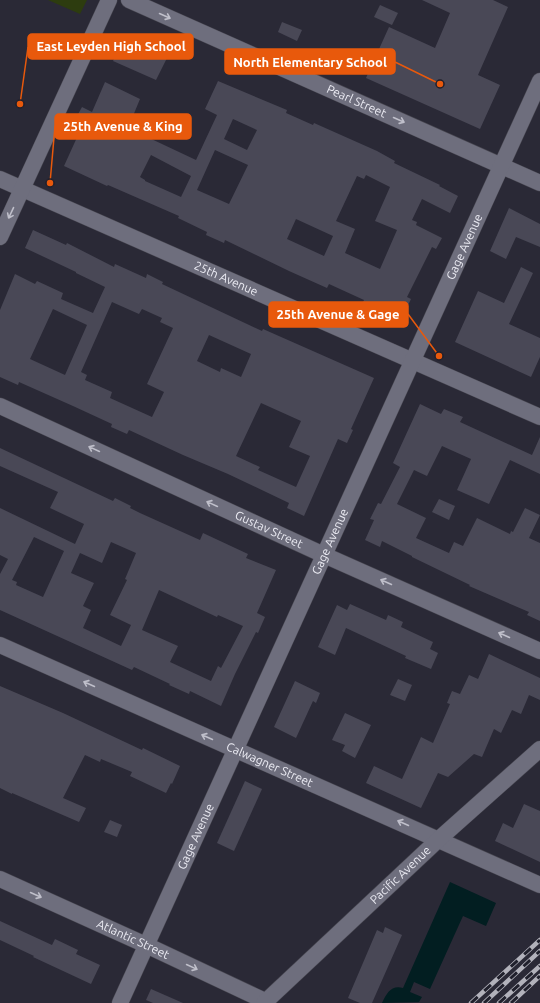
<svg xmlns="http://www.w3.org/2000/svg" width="540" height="1003" font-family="Ubuntu,sans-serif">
<rect width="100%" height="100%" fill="#2a2936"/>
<polygon fill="#2d3c0f" points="48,0 87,0 80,14"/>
<path fill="#021e21" d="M450,882L496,903L486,926L463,916L430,989L414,982L410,992L422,997L419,1002L382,1003C387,993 391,985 403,988Z"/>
<g fill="#494856" fill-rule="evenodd">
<polygon points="422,0 493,0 508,7 478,75 500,85 480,129 366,78 389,27 435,48 450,13"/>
<polygon points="380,5 398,13 392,25 374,17"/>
<polygon points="282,22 302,30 297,41 278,32"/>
<polygon points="125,36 141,43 140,45 167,58 156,80 113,61"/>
<path d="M218,81L287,110L286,113L313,125L314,123L377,151L395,161L394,163L440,185L439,186L458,196L450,213L422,199L412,220L417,222L416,225L442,238L436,249L432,247L407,297L411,299L402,318L379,308L378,309L363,302L364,300L329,284L327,288L289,271L225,240L224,243L206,235L207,232L178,218L179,216L108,185L107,186L64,166L84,122L76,118L82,107L92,112L105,82L140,99L128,128L196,160L217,115L205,109ZM233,119L257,130L247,150L224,139ZM215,150L248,165L229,204L197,190ZM151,155L191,176L181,197L145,181V180L140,177ZM366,175L390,187L375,221L397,230L380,269L345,253L355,229L336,221L357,176L364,179ZM296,219L333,236L324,256L287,239Z"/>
<polygon points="509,208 540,224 540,247 516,237 506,259 490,251"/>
<path d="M33,230L66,245L67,243L114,267L115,264L146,278L147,274L163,282L162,284L262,331L263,329L374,378L351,429L353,430L347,443L338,439L304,516L287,508L289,503L228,474L183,455L129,430L127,434L111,427L112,424L73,406L19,382L18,385L0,377V310L15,274L35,284L37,281L63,293L61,299L93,313L105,287L76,273V272L25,248ZM112,302L139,314L142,309L162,318L160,322L173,328L147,384L164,392L152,417L110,398L112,392L85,380L87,375L81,372ZM53,309L87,325L65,375L30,359ZM209,335L251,354L241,377L221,368L220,372L197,361ZM261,403L301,421L289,447L310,456L296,487L258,470L260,467L236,456Z"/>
<polygon points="521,267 533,273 509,324 540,338 540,357 531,377 455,342 478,291 504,303"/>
<polygon points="420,404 441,414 444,409 463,417 460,422 532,455 540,437 540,474 510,460 489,504 457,490 471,459 442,446 427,476 414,470 397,504 426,518 416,538 449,553 454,542 463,546 477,518 510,534 511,531 513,532 525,508 540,515 529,538 540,543 540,621 527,615 529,612 469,586 470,585 412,557 412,556 382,541 380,547 365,540 374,520 370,519 378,503 381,504 400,467 393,463"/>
<path d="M0,448L113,501L115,498L131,506L130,508L140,513L200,540L203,533L248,554L246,558L276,570L257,613L265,617L258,633L256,632L235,674L221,706L190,691L189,694L169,685L170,684L134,667L132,670L0,610V574L8,559L0,555V508L75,544L84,524L50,508L58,492L0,466ZM34,537L64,551L43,597L16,585L17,582L12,580ZM111,542L136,553L125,579L127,580L110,615L131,625L121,646L83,628L91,610L83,606L94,583L71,573L80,553L102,563ZM159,590L217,617L218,615L243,626L221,668L218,666L211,681L170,662L178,646L142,630Z"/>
<polygon points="439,499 455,506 449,520 432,512"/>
<polygon points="350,604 386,620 388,615 403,622 401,627 433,642 430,649 438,653 431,669 405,658 406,656 346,628 335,655 318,647 337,605 347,610"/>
<polygon points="489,654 540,678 540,700 529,695 521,714 512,710 501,733 494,729 482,757 474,754 448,777 438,773 421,808 366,783 374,766 402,779 421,737 433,743 450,704 447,703 452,691 460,694 469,675 478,679"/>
<polygon points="398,679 412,685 405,701 390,695"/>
<polygon points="295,681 320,693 316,703 313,701 296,738 274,727"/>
<polygon points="0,686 63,713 142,750 143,748 180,766 172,784 171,783 166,793 130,776 132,772 101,759 100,762 85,755 63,798 86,808 79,822 12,793 12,794 0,788"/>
<polygon points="345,713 371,725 355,758 342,751 345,745 332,740"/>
<polygon points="245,781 262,789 234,851 217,843"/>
<polygon points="524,804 540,811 540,862 495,841 503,823 513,828"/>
<polygon points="110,820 122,825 117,837 104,832"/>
<polygon points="0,921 52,945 55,939 78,950 76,954 100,965 91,984 33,957 34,956 0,940"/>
<polygon points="385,927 402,935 372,1003 360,1003 348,998 377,930 383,933"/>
<polygon points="151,989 183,1003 153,1003 146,1000"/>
</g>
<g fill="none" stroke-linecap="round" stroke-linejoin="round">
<defs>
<g id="minor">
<path id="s1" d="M129,0L540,183"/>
<path id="s2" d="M0,179L540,417"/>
<polyline points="0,237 109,0"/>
<path id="s3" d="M0,406L324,555L540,651"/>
<path id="s4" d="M0,645L540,885"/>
<path id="s5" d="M0,879L146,945L265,1001"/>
<path id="s6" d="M120,1003L540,81"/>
<path id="s7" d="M264,1003L439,839L540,749"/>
</g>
</defs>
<use href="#minor" stroke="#474650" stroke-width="17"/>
<use href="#minor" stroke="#6e6e7d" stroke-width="16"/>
<defs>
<g id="rail">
<polyline points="471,1003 540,940"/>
<polyline points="484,1003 540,951"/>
<polyline points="499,1003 540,966"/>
<polyline points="511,1003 540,976"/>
</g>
</defs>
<use href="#rail" stroke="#b2b2bb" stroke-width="4.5"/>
<use href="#rail" stroke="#20202c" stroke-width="3" stroke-dasharray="9" stroke-linecap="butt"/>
</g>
<defs><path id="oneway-shaft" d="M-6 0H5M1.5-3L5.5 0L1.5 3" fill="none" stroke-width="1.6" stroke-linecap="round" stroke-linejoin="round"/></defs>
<g stroke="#bfbfca">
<use href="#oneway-shaft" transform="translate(165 16) rotate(24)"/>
<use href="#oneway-shaft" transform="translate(399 120) rotate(24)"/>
<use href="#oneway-shaft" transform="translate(11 213) rotate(115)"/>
<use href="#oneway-shaft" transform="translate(94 449) rotate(-155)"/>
<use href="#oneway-shaft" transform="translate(212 504) rotate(-155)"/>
<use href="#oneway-shaft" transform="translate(386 582) rotate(-156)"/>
<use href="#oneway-shaft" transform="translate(504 635) rotate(-156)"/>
<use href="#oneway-shaft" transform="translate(89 684) rotate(-156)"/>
<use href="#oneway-shaft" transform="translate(207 737) rotate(-156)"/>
<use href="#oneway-shaft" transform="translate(403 823) rotate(-156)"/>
<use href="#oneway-shaft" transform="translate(36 895) rotate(24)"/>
<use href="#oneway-shaft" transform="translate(192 967) rotate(25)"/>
</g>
<g text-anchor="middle" stroke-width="3" stroke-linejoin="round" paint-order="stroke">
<g font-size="12" fill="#ebebf3" stroke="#20202c">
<text dy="4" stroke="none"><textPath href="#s1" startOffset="249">Pearl Street</textPath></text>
<text dy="4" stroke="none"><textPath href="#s6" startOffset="831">Gage Avenue</textPath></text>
<text dy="4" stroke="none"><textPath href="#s2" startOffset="247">25th Avenue</textPath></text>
<text dy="4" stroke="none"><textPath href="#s3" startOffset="296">Gustav Street</textPath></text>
<text dy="4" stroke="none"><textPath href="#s6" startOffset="507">Gage Avenue</textPath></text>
<text dy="4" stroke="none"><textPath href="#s4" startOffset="295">Calwagner Street</textPath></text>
<text dy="4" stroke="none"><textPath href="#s6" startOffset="183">Gage Avenue</textPath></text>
<text dy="4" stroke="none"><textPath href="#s7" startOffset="187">Pacific Avenue</textPath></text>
<text dy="4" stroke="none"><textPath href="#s5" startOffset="146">Atlantic Street</textPath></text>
</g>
</g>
<path fill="none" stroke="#e8590c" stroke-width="1.5" d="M20 104L28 47M440 84L395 62M50 183L55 126M439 356L408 314"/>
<g fill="#e8590c" stroke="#20202c" stroke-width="1.5">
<circle cx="20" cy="104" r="4"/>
<circle cx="440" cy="84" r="4"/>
<circle cx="50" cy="183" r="4"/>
<circle cx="439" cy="356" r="4"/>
</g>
<g fill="#e8590c" stroke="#e8590c" stroke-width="1.5">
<rect x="28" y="34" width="165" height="25" rx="4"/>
<rect x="225" y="49" width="170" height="25" rx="4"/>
<rect x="55" y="114" width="136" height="25" rx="4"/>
<rect x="269" y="302" width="139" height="25" rx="4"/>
</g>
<g font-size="13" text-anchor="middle" font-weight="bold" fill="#fff">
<text x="111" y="51">East Leyden High School</text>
<text x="310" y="67">North Elementary School</text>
<text x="123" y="131">25th Avenue &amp; King</text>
<text x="338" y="319">25th Avenue &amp; Gage</text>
</g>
</svg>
